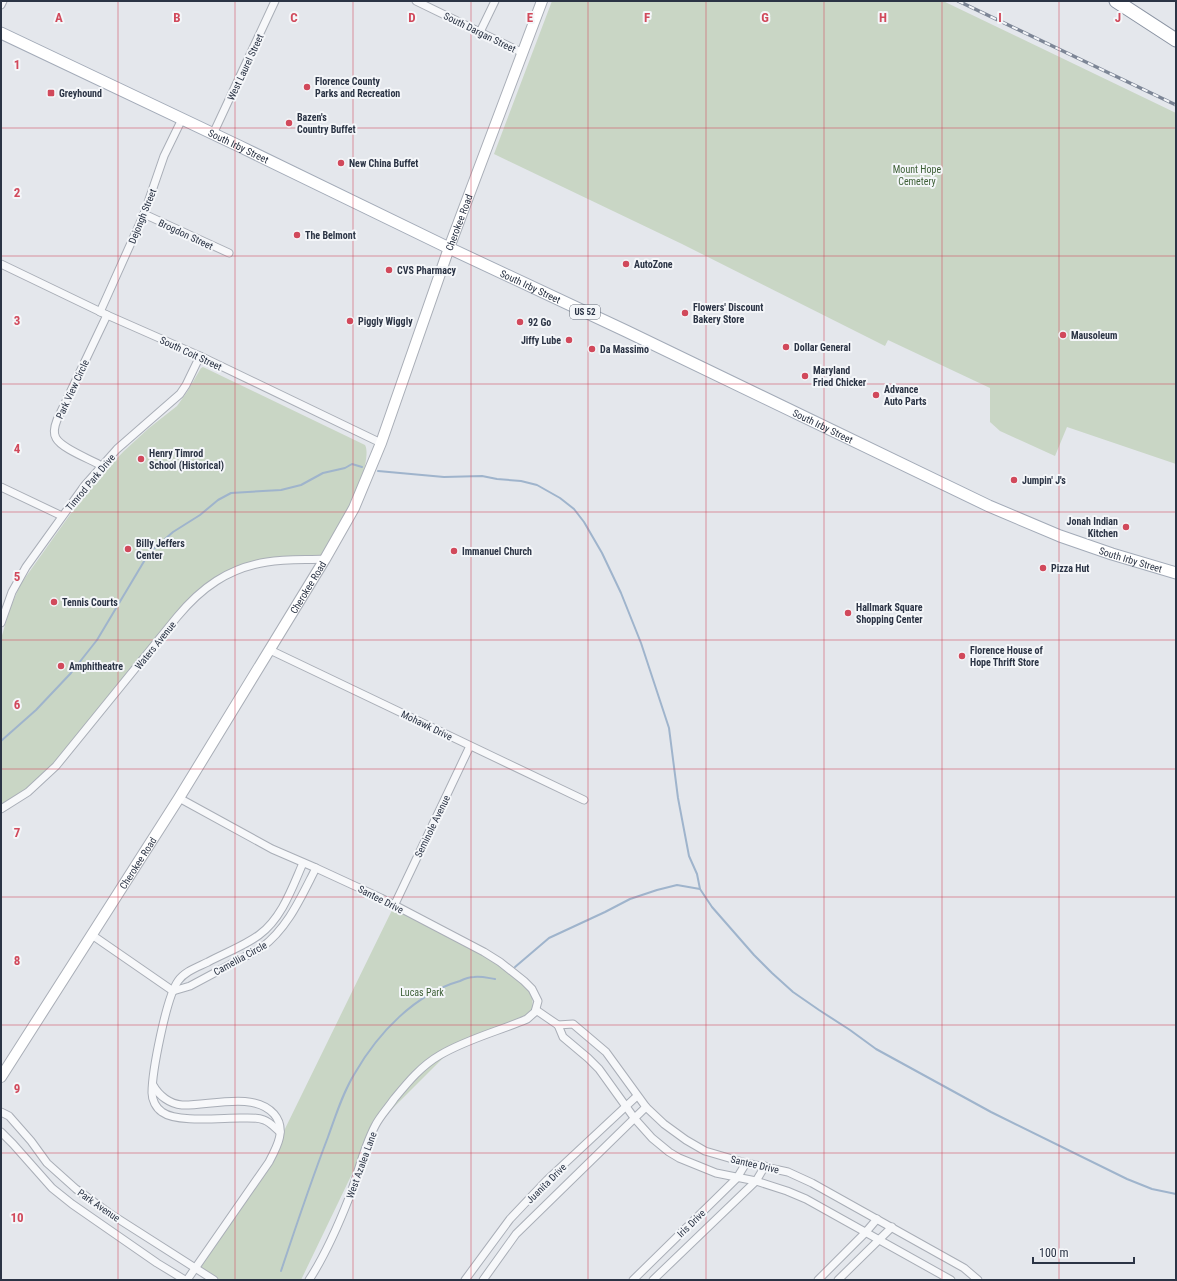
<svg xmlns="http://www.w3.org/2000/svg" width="1177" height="1281" font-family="'Roboto Condensed',sans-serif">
<rect width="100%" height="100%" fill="#e4e7ec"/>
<g fill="#c9d6c5">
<polygon points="552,1 943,1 1176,113 1176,464 1067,427 1055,456 1000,431 990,422 990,388 888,340 885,346 682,244 494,154"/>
<path d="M203,367L365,445C371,455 358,491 353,502C344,521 332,539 321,557L251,563L199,591L61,758L39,780L1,806V639L9,611L20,585L91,485L124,451L149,428L177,406L187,392L201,368Z"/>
<polygon points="394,906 484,952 532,989 533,1015 453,1048 375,1126 301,1280 214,1280 195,1268 226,1224 280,1139"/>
</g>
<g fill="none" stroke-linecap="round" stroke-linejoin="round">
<g stroke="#9fb4cc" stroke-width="2">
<polyline points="378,471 444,477 482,476 497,479 521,481 537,485 560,498 574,509 584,522 602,553 621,593 641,643 669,728 678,798 689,856 697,874 700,889 712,907 754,955 772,973 793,992 819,1010 850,1030 876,1049 991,1112 1127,1179 1152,1189 1176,1194"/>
<polyline points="1,741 36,710 71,673 97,640 149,553 173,532 200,515 218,500 231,493 281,490 301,485 323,473 345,468 352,464 362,467"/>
<polyline points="515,967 549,938 605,912 630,899 657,890 677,885 700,889"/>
<path d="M281,1271C296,1226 311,1181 328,1137C336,1115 343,1092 355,1073C378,1033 415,994 460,981C464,979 469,977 474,977C481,976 488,978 495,979"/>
</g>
<defs>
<g id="street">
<polyline points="416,1 523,53"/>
<polyline points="1,5 3,1"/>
<polyline points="480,32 495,1"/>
<polyline points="213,134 275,1"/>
<polyline points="144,214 229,253"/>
<polyline points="1,264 107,315 200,356 381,443"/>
<polyline points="100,312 144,214 164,156 182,119"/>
<path d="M102,466C90,459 62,449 56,438C53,433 55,425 57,420L107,315"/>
<polyline points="1,487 62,516"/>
<polyline points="1,623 12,592 26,567 85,485 117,449 180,394 186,385 200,356"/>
<polyline points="270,650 584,800"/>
<path d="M179,798L272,849L316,868L381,898L484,952L500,962L524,981L532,989L538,1001L535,1012L527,1019C499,1031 467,1039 440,1055C421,1066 408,1082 394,1099C388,1108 380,1116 375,1126C363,1149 358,1174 349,1198C338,1226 326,1254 309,1280"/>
<path d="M1,809L28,792L56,766L177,617C201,588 228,568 267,562C286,559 306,560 325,559"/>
<polyline points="394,906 470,746"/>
<polyline points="92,935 173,991"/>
<path d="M173,991L190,986L261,948C288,928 301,897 316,868"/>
<polyline points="536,1010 558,1025 563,1037 588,1058 599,1069 635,1119 652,1138 669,1152 679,1158 716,1173 756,1181 787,1191 806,1199 951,1280"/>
<polyline points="558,1025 573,1024 606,1052 646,1107 664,1124 686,1140 705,1151 746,1163 788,1172 812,1183 964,1268 978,1280"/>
<path d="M153,1085C159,1096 170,1104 182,1105C209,1106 254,1091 274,1114C287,1129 277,1147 269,1162L187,1280"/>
<polyline points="1,1112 9,1116 31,1141 47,1163 76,1189 109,1213 214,1280"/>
<polyline points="1,1132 13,1144 52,1188 72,1204 157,1263 185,1280"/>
<path d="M280,1132C275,1128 270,1122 264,1120C256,1117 247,1118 240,1118C220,1118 177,1123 162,1112C156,1108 152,1100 152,1093C152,1072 166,998 178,981C185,971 198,967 208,962C225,953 244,946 259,935C282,918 292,888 303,863"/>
<polyline points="465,1280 510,1219 547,1180 637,1096"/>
<polyline points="483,1280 516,1234 646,1107"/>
<polyline points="633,1280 737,1178 746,1163"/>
<polyline points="653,1280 756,1181 765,1166"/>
<polyline points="818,1280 865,1233 877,1219"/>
<polyline points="838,1280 892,1227"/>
</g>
<g id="secondary">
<path id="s1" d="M1,1077L179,798L325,559L354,508L381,443L449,248L542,1"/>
</g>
<g id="primary">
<path id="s2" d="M1,33L239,146L449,248L626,331L989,506L1060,536L1112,554L1176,573"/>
</g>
<polyline id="highway" points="1116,1 1176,40"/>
</defs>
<use href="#street" stroke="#a9aeb7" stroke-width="9"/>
<use href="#secondary" stroke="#a9aeb7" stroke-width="12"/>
<use href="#primary" stroke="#a3abb8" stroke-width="13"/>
<use href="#highway" stroke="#8b94a3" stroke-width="15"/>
<use href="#street" stroke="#f7f8fa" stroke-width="7"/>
<use href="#secondary" stroke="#fff" stroke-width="10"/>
<use href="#primary" stroke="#fff" stroke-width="11"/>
<use href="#highway" stroke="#fff" stroke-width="13"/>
<defs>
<polyline id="rail" points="958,1 1176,105"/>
</defs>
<use href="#rail" stroke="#7d8696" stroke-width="3.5"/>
<use href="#rail" stroke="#f4f6f9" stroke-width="2" stroke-dasharray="6" stroke-linecap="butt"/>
</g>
<path fill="none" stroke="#d1495b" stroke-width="1" stroke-opacity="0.55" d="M118,1V1280M235,1V1280M353,1V1280M471,1V1280M588,1V1280M706,1V1280M824,1V1280M942,1V1280M1059,1V1280M1,128H1176M1,256H1176M1,384H1176M1,512H1176M1,640H1176M1,769H1176M1,897H1176M1,1025H1176M1,1153H1176"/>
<g fill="#d1495b" stroke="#f4f6f9" stroke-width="1.5">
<circle cx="307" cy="87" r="4"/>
<rect x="47" y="89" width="8" height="8" rx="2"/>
<circle cx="289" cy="123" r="4"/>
<circle cx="341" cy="163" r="4"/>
<circle cx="297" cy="235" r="4"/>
<circle cx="626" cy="264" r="4"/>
<circle cx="389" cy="270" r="4"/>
<circle cx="685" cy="313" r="4"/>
<circle cx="350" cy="321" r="4"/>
<circle cx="520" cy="322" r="4"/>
<circle cx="1063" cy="335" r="4"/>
<circle cx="569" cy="340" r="4"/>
<circle cx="786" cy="347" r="4"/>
<circle cx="592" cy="349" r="4"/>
<circle cx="805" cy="376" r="4"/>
<circle cx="876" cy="395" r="4"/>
<circle cx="141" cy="459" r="4"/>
<circle cx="1014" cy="480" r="4"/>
<circle cx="1126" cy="527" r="4"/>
<circle cx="128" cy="549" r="4"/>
<circle cx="454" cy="551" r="4"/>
<circle cx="1043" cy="568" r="4"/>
<circle cx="54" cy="602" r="4"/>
<circle cx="848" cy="613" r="4"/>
<circle cx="962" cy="656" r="4"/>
<circle cx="61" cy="666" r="4"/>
</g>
<g text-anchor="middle" stroke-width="4" stroke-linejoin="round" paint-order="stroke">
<rect fill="#f4f6f9" stroke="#676e7b" stroke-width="1" x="570" y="305" width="30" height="14" rx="3"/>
<g font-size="9" font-weight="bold" fill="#2b3445">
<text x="585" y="315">US 52</text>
</g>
<g font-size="10" fill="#2b3445" stroke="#f4f6f9">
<text transform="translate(480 32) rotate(26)" y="4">South Dargan Street</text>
<text transform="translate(245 67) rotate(-65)" y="4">West Laurel Street</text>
<text dy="4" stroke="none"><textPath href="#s2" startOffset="263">South Irby Street</textPath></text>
<text transform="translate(142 216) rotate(-68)" y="4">Dejongh Street</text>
<text dy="4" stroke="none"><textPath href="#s1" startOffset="974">Cherokee Road</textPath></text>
<text transform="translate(186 234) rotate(25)" y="4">Brogdon Street</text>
<text dy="4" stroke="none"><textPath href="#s2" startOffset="587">South Irby Street</textPath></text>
<text transform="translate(191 353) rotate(25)" y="4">South Coit Street</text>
<text transform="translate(72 389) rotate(-65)" y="4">Park View Circle</text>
<text dy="4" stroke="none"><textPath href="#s2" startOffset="911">South Irby Street</textPath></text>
<text transform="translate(90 482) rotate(-50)" y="4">Timrod Park Drive</text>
<text dy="4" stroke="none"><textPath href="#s2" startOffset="1247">South Irby Street</textPath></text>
<text dy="4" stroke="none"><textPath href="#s1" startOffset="578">Cherokee Road</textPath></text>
<text transform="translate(155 645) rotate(-51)" y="4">Waters Avenue</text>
<text transform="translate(427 725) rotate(26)" y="4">Mohawk Drive</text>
<text transform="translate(432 826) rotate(-64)" y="4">Seminole Avenue</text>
<text dy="4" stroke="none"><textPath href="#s1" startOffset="254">Cherokee Road</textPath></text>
<text transform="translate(381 899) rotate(27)" y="4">Santee Drive</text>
<text transform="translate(240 958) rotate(-29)" y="4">Camellia Circle</text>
<text transform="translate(755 1164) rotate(13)" y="4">Santee Drive</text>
<text transform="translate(361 1165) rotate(-70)" y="4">West Azalea Lane</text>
<text transform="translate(546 1183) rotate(-45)" y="4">Juanita Drive</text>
<text transform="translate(99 1205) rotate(35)" y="4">Park Avenue</text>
<text transform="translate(691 1223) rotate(-44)" y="4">Iris Drive</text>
</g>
<g font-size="10" font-weight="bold" fill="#2b3445" stroke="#f4f6f9" text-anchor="start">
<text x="315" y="85">Florence County<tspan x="315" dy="12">Parks and Recreation</tspan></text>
<text x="59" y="97">Greyhound</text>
<text x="297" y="121">Bazen's<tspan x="297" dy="12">Country Buffet</tspan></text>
<text x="349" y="167">New China Buffet</text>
<text x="305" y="239">The Belmont</text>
<text x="634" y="268">AutoZone</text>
<text x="397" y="274">CVS Pharmacy</text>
<text x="693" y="311">Flowers' Discount<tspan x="693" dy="12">Bakery Store</tspan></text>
<text x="358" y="325">Piggly Wiggly</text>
<text x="528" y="326">92 Go</text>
<text x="1071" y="339">Mausoleum</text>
<text x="561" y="344" text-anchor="end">Jiffy Lube</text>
<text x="794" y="351">Dollar General</text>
<text x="600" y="353">Da Massimo</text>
<text x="813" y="374">Maryland<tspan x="813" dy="12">Fried Chicker</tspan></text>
<text x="884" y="393">Advance<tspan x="884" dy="12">Auto Parts</tspan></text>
<text x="149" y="457">Henry Timrod<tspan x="149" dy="12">School (Historical)</tspan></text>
<text x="1022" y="484">Jumpin' J's</text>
<text x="1118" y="525" text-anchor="end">Jonah Indian<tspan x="1118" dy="12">Kitchen</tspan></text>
<text x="136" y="547">Billy Jeffers<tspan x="136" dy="12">Center</tspan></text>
<text x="462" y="555">Immanuel Church</text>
<text x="1051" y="572">Pizza Hut</text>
<text x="62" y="606">Tennis Courts</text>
<text x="856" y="611">Hallmark Square<tspan x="856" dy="12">Shopping Center</tspan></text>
<text x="970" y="654">Florence House of<tspan x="970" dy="12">Hope Thrift Store</tspan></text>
<text x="69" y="670">Amphitheatre</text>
</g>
<g font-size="10" fill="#3f6138" stroke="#f4f6f9">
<text x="917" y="173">Mount Hope<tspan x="917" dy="12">Cemetery</tspan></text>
<text x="422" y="996">Lucas Park</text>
</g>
</g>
<g font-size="13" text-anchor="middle" font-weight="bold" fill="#d1495b" stroke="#f4f6f9" stroke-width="4" stroke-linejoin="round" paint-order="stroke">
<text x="59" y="22">A</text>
<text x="177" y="22">B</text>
<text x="294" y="22">C</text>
<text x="412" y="22">D</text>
<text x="530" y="22">E</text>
<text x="647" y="22">F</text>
<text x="765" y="22">G</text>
<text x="883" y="22">H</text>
<text x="1000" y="22">I</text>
<text x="1118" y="22">J</text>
<text x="17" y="69">1</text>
<text x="17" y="197">2</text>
<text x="17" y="325">3</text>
<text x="17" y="453">4</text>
<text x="17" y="581">5</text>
<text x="17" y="709">6</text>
<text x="17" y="837">7</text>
<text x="17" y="965">8</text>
<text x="17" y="1093">9</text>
<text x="17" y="1222">10</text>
</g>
<rect width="1177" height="1281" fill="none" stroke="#2b3445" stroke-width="4"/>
<path d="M1033 1257v6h101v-6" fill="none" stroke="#2b3445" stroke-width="2"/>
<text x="1039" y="1257" font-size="12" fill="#2b3445" stroke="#f4f6f9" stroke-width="3" paint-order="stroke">100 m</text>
</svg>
